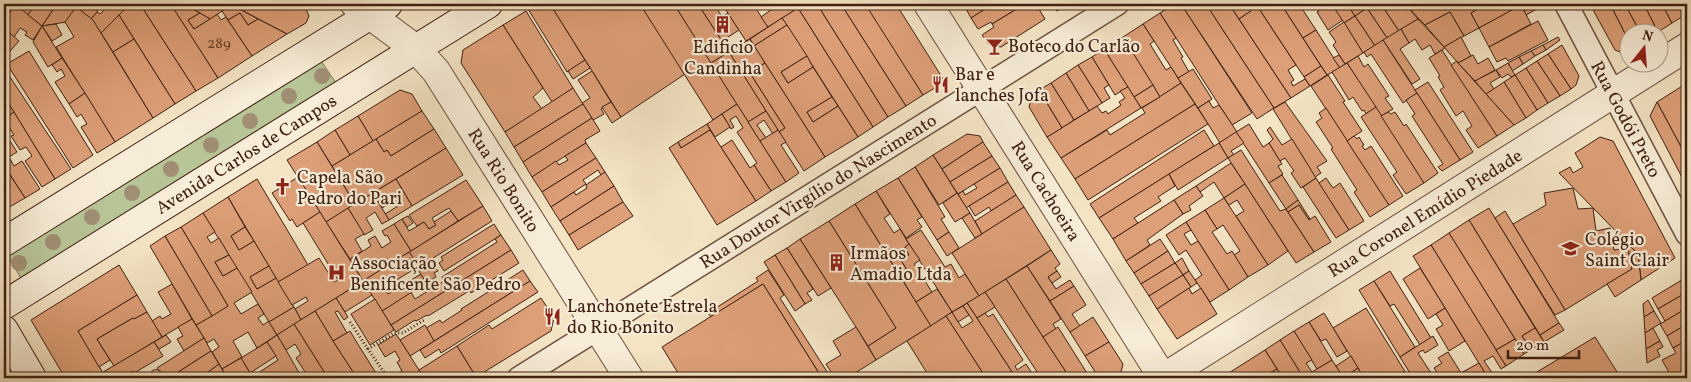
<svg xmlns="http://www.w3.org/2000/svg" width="1691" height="382" font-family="Vollkorn,serif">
<rect width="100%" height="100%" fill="#f4e4c4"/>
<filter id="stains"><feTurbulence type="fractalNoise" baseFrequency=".004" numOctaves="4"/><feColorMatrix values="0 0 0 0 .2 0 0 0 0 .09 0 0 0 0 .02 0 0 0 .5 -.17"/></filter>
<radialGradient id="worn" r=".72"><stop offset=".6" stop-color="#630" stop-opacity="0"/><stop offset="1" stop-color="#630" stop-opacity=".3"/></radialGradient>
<polygon fill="#b8c597" stroke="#7c7254" points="321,61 336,83 21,278 7,255"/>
<g fill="#dd9f78" stroke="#3f2011">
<polygon points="4,4 15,4 4,22"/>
<polygon points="15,4 36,4 28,15"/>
<polygon points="15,4 42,26 33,40 25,35 27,32 20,28 14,37 4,28 4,22"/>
<polygon points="36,4 57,4 42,26 28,15"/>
<polygon points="57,4 79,4 66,22 42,26"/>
<polygon points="79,4 97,4 95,8 98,11 91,19 76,7"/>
<polygon points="110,4 130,4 101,33 91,19 97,12 100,14"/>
<polygon points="130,4 140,4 196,91 175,104 119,15"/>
<polygon points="140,4 171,4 218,78 196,91"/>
<polygon points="174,4 183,4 200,13 188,20 194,29 217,14 221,20 226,17 252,56 218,78 172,6"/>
<polygon points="190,4 233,4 210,19 188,6"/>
<polygon points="233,4 296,4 306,9 309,16 306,23 287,34 232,5"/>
<polygon points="537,4 550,4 585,60 567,72 528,9"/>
<polygon points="550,4 640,4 685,74 621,117"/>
<polygon points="640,4 674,4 737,104 713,120"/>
<polygon points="674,4 698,4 729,52 711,63"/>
<polygon points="698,4 722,4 716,7 722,17 728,13 739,30 722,41"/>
<polygon points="722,4 753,4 768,27 746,41"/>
<polygon points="779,4 805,4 768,27 761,17"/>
<polygon points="805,4 817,4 888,117 873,127 798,8"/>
<polygon points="817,4 841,4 906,106 888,117"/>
<polygon points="841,4 866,4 923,95 906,106"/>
<polygon points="872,4 896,4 945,82 923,95 867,7"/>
<polygon points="973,4 993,4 971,18 966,9"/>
<polygon points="993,4 1017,4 1016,5 1018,8 992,24 991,22 978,29 971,18"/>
<polygon points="1025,4 1040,4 1037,6 1045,19 1001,47 988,44 982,35 994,27 992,24"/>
<polygon points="1052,4 1067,4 1067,5 1057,11"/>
<polygon points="1175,4 1181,4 1252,113 1232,125 1160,13"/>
<polygon points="1181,4 1206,4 1274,108 1257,119"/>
<polygon points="1206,4 1229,4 1291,98 1274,108"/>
<polygon points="1229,4 1246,4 1251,11 1239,19"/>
<polygon points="1246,4 1256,4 1296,65 1288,70 1294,80 1291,82 1293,86 1305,79 1310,86 1291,98 1239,19 1251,11"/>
<polygon points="1256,4 1281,4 1321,66 1304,77"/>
<polygon points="1281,4 1299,4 1316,30 1303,38"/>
<polygon points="1314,4 1332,4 1343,20 1328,30 1317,12 1319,11"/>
<polygon points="1343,4 1347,4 1355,16 1344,23 1335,9"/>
<polygon points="1349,4 1365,4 1367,8 1355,16 1348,5"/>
<polygon points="1373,4 1381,4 1399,31 1387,38 1367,8"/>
<polygon points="1381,4 1405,4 1418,19 1399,31"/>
<polygon points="1405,4 1478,4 1480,8 1471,13 1479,28 1464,36 1450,12 1425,25"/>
<polygon points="1478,4 1524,4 1479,28 1471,13 1480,8"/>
<polygon points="1524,4 1541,4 1542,6 1526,15 1521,5"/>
<polygon points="1600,4 1610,4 1628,39 1628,51 1625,54 1615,50 1592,8"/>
<polygon points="1610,4 1616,4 1619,10 1626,6 1640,32 1628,32 1628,39"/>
<polygon points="1630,4 1644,4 1658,32 1640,32 1626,6"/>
<polygon points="1644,4 1662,4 1672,23 1658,32"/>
<polygon points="1662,4 1679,4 1685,15 1672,23"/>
<polygon points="1679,4 1687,4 1687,13 1685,15"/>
<polygon points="232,5 258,19 248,25 240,13 228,20 222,11"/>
<polygon points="1521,5 1531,24 1489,47 1479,28"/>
<polygon points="76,7 93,20 153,118 115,142 56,47 74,37 65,22"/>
<polygon points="798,8 873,127 858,137 782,18"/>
<polygon points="1367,8 1387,38 1375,46 1355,16"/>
<polygon points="526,11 573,88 552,102 503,25"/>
<polygon points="1450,12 1464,36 1444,47 1425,25"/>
<polygon points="200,13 210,19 194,29 188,20"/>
<polygon points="240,13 248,25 258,19 287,34 252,56 228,20"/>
<polygon points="1160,13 1176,38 1173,40 1183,57 1181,58 1189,72 1178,78 1143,24"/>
<polygon points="119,15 134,39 113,52 101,33"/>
<polygon points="1355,16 1375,46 1363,53 1344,23"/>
<polygon points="782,18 787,25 754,46 750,39"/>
<polygon points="1418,19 1444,47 1445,48 1435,54 1430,45 1422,50 1415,39 1409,43 1401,29"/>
<polygon points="1538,21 1548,40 1508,61 1506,58 1497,62 1489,47"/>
<polygon points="1344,22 1363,53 1345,64 1333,45 1336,42 1329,32"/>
<polygon points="56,24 62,35 52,41 42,26"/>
<polygon points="1143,24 1154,41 1150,44 1166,70 1171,67 1181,83 1160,97 1123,37"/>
<polygon points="503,25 543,88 533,97 542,109 505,132 461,63 463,50"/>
<polygon points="787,25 807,56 781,72 788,83 813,67 832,97 807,112 813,122 838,106 858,137 825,157 754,46"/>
<polygon points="42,26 62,58 48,67 33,42"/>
<polygon points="4,28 19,41 4,58"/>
<polygon points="1401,29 1409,43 1400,49 1420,79 1412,84 1383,40"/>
<polygon points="1316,30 1340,68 1327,75 1303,38"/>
<polygon points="1123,37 1153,85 1134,97 1104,49"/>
<polygon points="1461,37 1471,56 1458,63 1444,47"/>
<polygon points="1558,37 1560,40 1546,50 1543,45"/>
<polygon points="134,39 175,104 153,118 113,52"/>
<polygon points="750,39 765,63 750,73 785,128 779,132 729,52"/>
<polygon points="1383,40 1417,93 1403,103 1371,54 1367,57 1364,52"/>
<polygon points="1543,45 1546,50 1535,56 1531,51"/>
<polygon points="1562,45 1579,76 1576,85 1571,89 1548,54"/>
<polygon points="1104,49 1128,87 1115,95 1092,57"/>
<polygon points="1442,50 1497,136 1478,148 1466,130 1472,126 1463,111 1456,116 1440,90 1444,87 1438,77 1440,76 1429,58"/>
<polygon points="29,51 93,155 73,168 7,64"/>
<polygon points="1531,51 1535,56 1523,64 1519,57"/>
<polygon points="729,52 766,111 748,122 711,63"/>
<polygon points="1548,54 1571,89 1560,96 1537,61"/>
<polygon points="1339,55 1345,64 1340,68 1333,58"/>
<polygon points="1473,55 1478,64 1488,58 1495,70 1475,81 1458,63"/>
<polygon points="807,56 813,67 788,83 781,72"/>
<polygon points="1358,56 1364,67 1368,64 1389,96 1385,98 1393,109 1381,116 1347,63"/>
<polygon points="1092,57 1109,85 1104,88 1110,98 1102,103 1078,65"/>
<polygon points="1519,57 1523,64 1512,71 1508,63"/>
<polygon points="62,58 85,93 69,104 55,82 65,76 61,69 57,72 52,65"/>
<polygon points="585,60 590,68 573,79 568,71"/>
<polygon points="1457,61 1458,63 1514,125 1497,136 1451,65"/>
<polygon points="1537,61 1560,96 1548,103 1526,68"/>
<polygon points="765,63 825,157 804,171 779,132 785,128 750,73"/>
<polygon points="1347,63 1376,107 1366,114 1364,110 1362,111 1353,97 1349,100 1332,72"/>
<polygon points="1508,63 1515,75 1511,77 1508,74 1502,78 1496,70"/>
<polygon points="1078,65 1102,103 1089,111 1066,73"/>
<polygon points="1321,66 1327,75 1310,86 1304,77"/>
<polygon points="1526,68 1548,103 1537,110 1515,75"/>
<polygon points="1193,69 1212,99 1198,108 1178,78"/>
<polygon points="1496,70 1500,77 1490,83 1494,89 1486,94 1475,81"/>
<polygon points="6,71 71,169 55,179 4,96 4,72"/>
<polygon points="592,71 611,102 601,109 604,114 593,120 582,103 590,98 578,80"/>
<polygon points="1066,73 1089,111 1074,120 1051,83"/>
<polygon points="1328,75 1345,101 1343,102 1362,131 1347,141 1311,86"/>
<polygon points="1515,75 1537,110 1526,118 1504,82"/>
<polygon points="1428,82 1473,152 1460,160 1415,90"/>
<polygon points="1504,82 1526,118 1514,125 1486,94"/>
<polygon points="1051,83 1074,120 1062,128 1039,90"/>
<polygon points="1181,83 1195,104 1075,179 1061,158 1107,130 1110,135 1145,113 1142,108"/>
<polygon points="1687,83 1687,158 1657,102"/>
<polygon points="1153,85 1160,97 1141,108 1134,97"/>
<polygon points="1128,87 1141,108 1061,158 1047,137 1097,106 1102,113 1106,111 1108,114 1121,105 1119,102 1125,98 1120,91"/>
<polygon points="573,88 583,104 514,147 505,132"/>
<polygon points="400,90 412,94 422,111 373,141 358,116"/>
<polygon points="1039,90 1062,128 1047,137 1029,107 1032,95"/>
<polygon points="85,93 115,142 97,153 81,127 87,124 81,114 77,117 69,104"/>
<polygon points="1417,93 1460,160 1442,171 1438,167 1443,164 1412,116 1415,114 1406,100"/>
<polygon points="4,96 14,112 6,117 4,113"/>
<polygon points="832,97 838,106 813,122 807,112"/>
<polygon points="1209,101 1213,108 1219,105 1237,132 1220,143 1198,108"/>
<polygon points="611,102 621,117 612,123 602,107"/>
<polygon points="1285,102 1327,161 1317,167 1321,173 1315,177 1273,109"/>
<polygon points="1657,102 1687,158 1687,182 1685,183 1650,116"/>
<polygon points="583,104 592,118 523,162 514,147"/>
<polygon points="737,104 786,182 771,191 754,165 757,163 737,132 743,128 736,116 730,120 734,127 731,129 722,114"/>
<polygon points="1195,104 1208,124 1088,200 1075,179"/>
<polygon points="1376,107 1424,183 1406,194 1393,175 1397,172 1361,117"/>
<polygon points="1326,108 1389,205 1370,217 1354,192 1357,190 1331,149 1333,148 1316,122 1322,118 1319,113"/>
<polygon points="422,111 434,129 391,156 387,150 384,152 376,139"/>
<polygon points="766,111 778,130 773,134 764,120 757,125 766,138 760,141 748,122"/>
<polygon points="14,112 55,179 42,187 25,161 32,156 26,147 20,150 11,136 14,135 4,119"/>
<polygon points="1388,112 1391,114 1395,112 1404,126 1406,124 1438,173 1424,183 1381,116"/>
<polygon points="722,114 730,127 715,137 707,124"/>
<polygon points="358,116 373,141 350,155 335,130"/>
<polygon points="592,118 600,131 585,140 586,143 532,177 523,162"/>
<polygon points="707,124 710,130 681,148 678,142"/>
<polygon points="1249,124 1263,147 1269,143 1282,164 1278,166 1283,174 1269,183 1236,132"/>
<polygon points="1270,127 1282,145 1292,139 1316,178 1301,188 1291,173 1294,171 1285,158 1280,161 1269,143 1273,139 1267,130"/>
<polygon points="434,129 446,148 355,204 332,166 376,139 384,152 387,150 391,156"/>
<polygon points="335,130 350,155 332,166 317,142"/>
<polygon points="710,130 756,201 717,225 669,148 678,142 681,148"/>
<polygon points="778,130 786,142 781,145 799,173 786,182 760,141"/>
<polygon points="1204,130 1214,146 1099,218 1090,204"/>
<polygon points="1236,132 1244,143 1231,151 1234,155 1228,158 1219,143"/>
<polygon points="967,134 980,136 983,142 942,169 933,155"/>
<polygon points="1354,136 1357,139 1359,137 1364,145 1362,146 1365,150 1371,146 1403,196 1389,205 1347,141"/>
<polygon points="1600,137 1613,141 1675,258 1641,280 1638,254 1559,173 1570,167 1573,173 1583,167 1575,153"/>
<polygon points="8,138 17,152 9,157 14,166 22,161 40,189 25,198 4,165 4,140"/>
<polygon points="732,140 750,168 754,165 771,191 756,201 721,147"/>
<polygon points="317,142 355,204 326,222 287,160"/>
<polygon points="983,142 992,156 950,182 942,169"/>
<polygon points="586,143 596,158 542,192 532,177 556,161 559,165 568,160 565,156"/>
<polygon points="1219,143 1228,158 1178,190 1169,174"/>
<polygon points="446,148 463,175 412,206 396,179"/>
<polygon points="1241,150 1280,211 1286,209 1314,252 1296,263 1228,158"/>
<polygon points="933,155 957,193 939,205 915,167"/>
<polygon points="992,156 1000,168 958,194 950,182"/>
<polygon points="596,158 605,172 601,175 598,170 583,180 586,184 551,207 542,192"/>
<polygon points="1231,163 1245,184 1224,198 1214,182 1200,192 1196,186"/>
<polygon points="915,167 945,217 941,219 949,232 937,240 898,178"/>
<polygon points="1000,168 1008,182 966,208 958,194 963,191 965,195 977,188 974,184"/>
<polygon points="6,169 25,198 6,209 4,205 4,170"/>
<polygon points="605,172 614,186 560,221 551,207 574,192 576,195 587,188 586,185"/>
<polygon points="1169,174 1175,186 1158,197 1161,201 1134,218 1138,223 1113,239 1099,218"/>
<polygon points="1282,175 1298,200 1286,209 1269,183"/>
<polygon points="298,177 320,212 297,227 292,219 290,221 272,193"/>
<polygon points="898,178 922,217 917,220 922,227 906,238 876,191"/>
<polygon points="1316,178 1349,230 1336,238 1303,187"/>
<polygon points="1326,178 1333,188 1340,183 1364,221 1349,230 1319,183"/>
<polygon points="257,179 308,265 278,282 228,197"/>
<polygon points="396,179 412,206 389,220 385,214 398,206 394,201 382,208 373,193"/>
<polygon points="466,180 483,206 458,221 449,208 432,218 436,225 429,229 424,222 417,226 409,215"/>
<polygon points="1008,182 1016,195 991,211 989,207 975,216 969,206"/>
<polygon points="1245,184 1288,251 1268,265 1236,216 1244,211 1237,200 1229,205 1224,198"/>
<polygon points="614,186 623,202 569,235 560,221"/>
<polygon points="1196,186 1203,196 1189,206 1191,210 1183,214 1174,200"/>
<polygon points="1573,188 1578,209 1593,208 1596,231 1610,228 1614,250 1628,248 1632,269 1565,310 1513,224 1546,205 1544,193"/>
<polygon points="876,191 890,214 884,218 894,233 900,229 909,244 905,247 909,255 901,260 910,275 902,279 855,204"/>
<polygon points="373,193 389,220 382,224 375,212 366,218 373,230 364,235 348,208"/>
<polygon points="957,193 970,213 955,222 943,203"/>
<polygon points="1016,195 1024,207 982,234 975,221"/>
<polygon points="228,197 245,227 231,236 239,250 254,241 269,266 250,277 257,289 276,278 294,307 269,322 203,213"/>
<polygon points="1224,198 1268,265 1248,277 1234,255 1240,251 1223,225 1217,229 1205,210"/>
<polygon points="1174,200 1183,214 1147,240 1150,245 1126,261 1113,239"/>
<polygon points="1298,200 1310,219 1309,220 1299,205 1288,212 1286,209"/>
<polygon points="623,202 633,216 578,250 569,235"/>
<polygon points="855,204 931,326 876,360 868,346 896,328 829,221"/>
<polygon points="1299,205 1309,220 1315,216 1331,242 1314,252 1288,212"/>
<polygon points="483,206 492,221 419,267 409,252"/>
<polygon points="1024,207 1051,250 979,296 952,253"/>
<polygon points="348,208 364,234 355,239 362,251 350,259 326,222"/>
<polygon points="1489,208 1559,323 1540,335 1469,220"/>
<polygon points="1205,210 1217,229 1212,232 1227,254 1232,251 1248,277 1229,290 1186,222"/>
<polygon points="451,211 458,221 411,251 394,224 402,219 409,231 424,222 429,229 436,225 434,222"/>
<polygon points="1505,211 1565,310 1555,315 1495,218"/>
<polygon points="320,212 363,281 301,320 295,309 308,301 306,297 292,305 278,282 319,258 334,282 338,280 303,223"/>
<polygon points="203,213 215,232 207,237 211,243 219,238 229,255 215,262 223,276 237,268 252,292 234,303 241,314 258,304 264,314 258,318 263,325 269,321 277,335 257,348 248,332 233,341 242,357 222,369 212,352 219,347 214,339 207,343 196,325 228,306 181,227"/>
<polygon points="970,213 982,234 975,238 962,218"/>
<polygon points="408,216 413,223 407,227 402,219"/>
<polygon points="1469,220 1535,328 1522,336 1527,343 1520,347 1449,233"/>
<polygon points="829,221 896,328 868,346 800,239"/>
<polygon points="1186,222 1191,230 1184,234 1191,245 1198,241 1229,290 1210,302 1195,280 1202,275 1186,250 1179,255 1166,235"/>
<polygon points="394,224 411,251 363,281 350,259 371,246 368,240 375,236 382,248 391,242 387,235 385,236 382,231"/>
<polygon points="494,224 501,235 444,271 439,263 443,260 441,257"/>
<polygon points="181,227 228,306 212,316 165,236"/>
<polygon points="245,227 254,241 239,250 231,236"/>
<polygon points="921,230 945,267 951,264 959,278 965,274 979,296 952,312 906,239"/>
<polygon points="949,232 959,248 947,256 937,240"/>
<polygon points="1449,233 1515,339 1496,350 1431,245"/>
<polygon points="501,235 511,250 391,325 382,311 411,292 415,299 444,281 442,277 497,242 495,239"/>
<polygon points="165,236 212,316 196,325 150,246"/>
<polygon points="800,239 831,288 818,296 787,248"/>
<polygon points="1160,239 1168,251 1134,273 1126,261"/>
<polygon points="909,244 920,260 914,264 932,292 916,302 902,279 910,275 901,260 909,255 905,247"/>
<polygon points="1431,245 1506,366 1501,369 1493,356 1484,361 1493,374 1488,378 1413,256"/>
<polygon points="1631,247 1638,254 1641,280 1615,297 1607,284 1632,269 1628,248"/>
<polygon points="787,248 813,289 807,293 812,300 805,304 775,255"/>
<polygon points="511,250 519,263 471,293 463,280"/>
<polygon points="1051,250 1060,264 1055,268 1057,271 1048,277 1056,289 1070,280 1074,286 1050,301 1027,266"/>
<polygon points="1168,251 1175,263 1141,284 1134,273"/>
<polygon points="409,252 419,266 384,288 388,294 421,274 426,283 382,311 363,281"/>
<polygon points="229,255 237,268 223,276 215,262"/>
<polygon points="775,255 805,304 795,311 764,262"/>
<polygon points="1182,258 1189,271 1183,275 1175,263"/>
<polygon points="432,263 438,271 434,273 436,277 426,283 419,271"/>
<polygon points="1175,263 1183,275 1149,296 1141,284"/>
<polygon points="119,265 137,295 78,331 103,373 93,378 65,378 31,320"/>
<polygon points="269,266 276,278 257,289 250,277"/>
<polygon points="1027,266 1061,319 1053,324 1056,329 1043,337 1006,279"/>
<polygon points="1420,268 1445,308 1428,319 1403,279"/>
<polygon points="523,270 530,281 434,341 426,328 440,320 442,323 462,310 461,309"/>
<polygon points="768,270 784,295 780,298 831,378 822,378 763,284 711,317 708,313 758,281 756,278"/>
<polygon points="1057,271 1061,277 1052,283 1048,277"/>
<polygon points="1189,271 1197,283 1191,287 1183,275"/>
<polygon points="1390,271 1431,338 1420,345 1394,304 1390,306 1374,281"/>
<polygon points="1183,275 1191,287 1157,309 1149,296"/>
<polygon points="1685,278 1687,282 1687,292 1658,309 1652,298"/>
<polygon points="1006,279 1043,337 1070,378 1041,378 985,292"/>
<polygon points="463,280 469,291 428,316 427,315 416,321 415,320 396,332 391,325"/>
<polygon points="363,281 372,295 345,312 336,298"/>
<polygon points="530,281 538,292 441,353 439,349 425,358 420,350"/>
<polygon points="1374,281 1415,347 1400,357 1359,290"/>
<polygon points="172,284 192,319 162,337 152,321 160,316 162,319 171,314 158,292"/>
<polygon points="763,284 822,378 681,378 662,347"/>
<polygon points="1074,286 1086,305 1072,314 1080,326 1070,332 1050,301"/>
<polygon points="1189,288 1192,294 1201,288 1217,314 1177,339 1157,309"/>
<polygon points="937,289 952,312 931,326 916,302"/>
<polygon points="985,292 995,307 977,318 967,303"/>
<polygon points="1687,292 1687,308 1665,321 1658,309"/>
<polygon points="137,295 147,312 134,319 133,318 97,339 110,360 99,367 78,331"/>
<polygon points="336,298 348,317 344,320 338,311 335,312 347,333 333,341 315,311"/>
<polygon points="541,298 554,318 551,331 476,377 457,346 489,325 492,329"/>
<polygon points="375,299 394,330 370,345 351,314"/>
<polygon points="1648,300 1654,311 1644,317 1643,304"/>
<polygon points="967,303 977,318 1016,378 986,378 946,316 952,312 962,328 973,321 963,306"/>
<polygon points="963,306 969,315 958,322 952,312"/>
<polygon points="294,307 301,320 277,335 269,322"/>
<polygon points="1366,308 1409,378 1364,378 1333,328"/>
<polygon points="1445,308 1465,341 1449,351 1436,329 1443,325 1436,314"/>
<polygon points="1687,308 1687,324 1667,336 1660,324"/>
<polygon points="315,311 333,341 357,378 328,378 294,324"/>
<polygon points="1654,311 1661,323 1645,333 1644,317"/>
<polygon points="147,312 162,337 114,366 97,339 133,318 134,319"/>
<polygon points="985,313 988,317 993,314 1023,360 1015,366 1017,370 1026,364 1035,378 1016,378 977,318"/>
<polygon points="1324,313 1347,351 1337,357 1326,339 1321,341 1309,322"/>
<polygon points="946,316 986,378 930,378 907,341"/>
<polygon points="1093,317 1109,342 1085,356 1070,332"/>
<polygon points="192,319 204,338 184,351 177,339 183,336 178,327"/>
<polygon points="1309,322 1332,360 1317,369 1294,331"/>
<polygon points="1559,323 1564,330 1544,342 1540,335"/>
<polygon points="294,324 328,378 309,378 296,358 301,354 295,344 286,350 277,335"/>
<polygon points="1687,324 1687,340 1673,348 1667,336"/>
<polygon points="425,325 434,341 410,356 400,340"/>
<polygon points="856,327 876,360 847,378 835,378 826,364 841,355 833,341"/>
<polygon points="1058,327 1090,378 1070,378 1043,337"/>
<polygon points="1535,328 1544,342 1524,354 1520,347 1527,343 1522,336"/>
<polygon points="1653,328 1660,341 1646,349 1645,333"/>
<polygon points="350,331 359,346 379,378 357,378 333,341"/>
<polygon points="1294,331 1312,360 1306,363 1312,372 1303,377 1280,340"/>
<polygon points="396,334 400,340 424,378 401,378 398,373 402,371 397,362 400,360 395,351 385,357 378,345"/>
<polygon points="166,335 171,342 159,349 154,342"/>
<polygon points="277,335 286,350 302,378 253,378 252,377 278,360 267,342"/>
<polygon points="1433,336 1438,345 1425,353 1423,350 1418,353 1431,373 1422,378 1413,378 1400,357"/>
<polygon points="1595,337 1621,378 1527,378"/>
<polygon points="204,338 211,351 169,378 164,378 157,368"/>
<polygon points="1515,339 1524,354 1506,366 1496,350"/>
<polygon points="1280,340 1303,377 1302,378 1283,378 1265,350"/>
<polygon points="1687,340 1687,378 1666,378 1671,376 1662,360 1676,353 1673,348"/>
<polygon points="1660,341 1663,347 1657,350 1660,356 1647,363 1646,349"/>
<polygon points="154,342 163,356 134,373 133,371 120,378 93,378"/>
<polygon points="267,342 276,356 250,373 241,358"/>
<polygon points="1109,342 1123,364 1120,376 1116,378 1099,378 1085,356"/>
<polygon points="457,346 476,377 424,378 419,370"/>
<polygon points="1265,350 1277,369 1261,378 1221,378"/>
<polygon points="211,351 219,364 207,373 198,378 169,378"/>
<polygon points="1448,352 1461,373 1464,378 1441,378 1434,368 1442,363 1438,358"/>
<polygon points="1351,356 1358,368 1343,378 1336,366"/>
<polygon points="241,358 253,378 227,378 222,369"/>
<polygon points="1332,360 1341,374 1335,378 1302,378"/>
<polygon points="1479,363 1488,378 1464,378 1461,373"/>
<polygon points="219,364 227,378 209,378 207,373"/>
<polygon points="1358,368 1364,378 1343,378"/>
<polygon points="1277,369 1280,373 1275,376 1277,378 1261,378"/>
</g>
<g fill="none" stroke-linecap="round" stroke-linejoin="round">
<defs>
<polyline id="service" points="156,376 157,378"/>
<g id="minor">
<polyline points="1566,4 1687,234"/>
<polyline points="519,378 1117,4"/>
</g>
<g id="tertiary">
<polyline points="355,4 416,49 436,71 629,378"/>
<polyline points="928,4 1163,378"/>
<polyline points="1163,378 1687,47"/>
</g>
<g id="secondary">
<polyline points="4,242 388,4"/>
<polyline points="4,305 488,4"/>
<polyline points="4,330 32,378"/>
</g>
</defs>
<use href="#service" stroke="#6c513e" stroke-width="14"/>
<use href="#minor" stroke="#6c513e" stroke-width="25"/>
<use href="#tertiary" stroke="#6c513e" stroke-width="30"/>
<use href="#secondary" stroke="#3f2011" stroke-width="30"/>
<g stroke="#3f2011" stroke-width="3" stroke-dasharray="1 2.5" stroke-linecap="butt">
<polyline points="350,322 368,349"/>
<polyline points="388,378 368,349 394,333 403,333 424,320"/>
</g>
<use href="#service" stroke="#f8edd9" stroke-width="11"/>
<use href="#minor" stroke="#f8edd9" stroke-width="22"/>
<use href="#tertiary" stroke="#f8edd9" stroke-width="28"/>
<use href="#secondary" stroke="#f8edd9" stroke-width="28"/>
</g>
<g fill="#a18f74">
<circle cx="322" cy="76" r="8"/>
<circle cx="289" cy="96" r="8"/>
<circle cx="250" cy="121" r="8"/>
<circle cx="211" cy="145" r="8"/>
<circle cx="171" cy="169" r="8"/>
<circle cx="132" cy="193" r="8"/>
<circle cx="92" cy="217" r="8"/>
<circle cx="53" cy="242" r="8"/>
<circle cx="19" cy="263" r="8"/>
</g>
<defs>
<symbol id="building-bare" viewBox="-9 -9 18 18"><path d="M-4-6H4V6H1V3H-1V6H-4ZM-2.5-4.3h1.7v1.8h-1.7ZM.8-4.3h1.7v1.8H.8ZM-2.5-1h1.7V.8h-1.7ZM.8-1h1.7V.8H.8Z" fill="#8f2418" stroke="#f8edd9" stroke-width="2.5" paint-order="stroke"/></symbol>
<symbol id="bar-bare" viewBox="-9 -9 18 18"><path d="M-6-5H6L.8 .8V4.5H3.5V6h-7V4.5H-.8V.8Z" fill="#8f2418" stroke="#f8edd9" stroke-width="2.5" paint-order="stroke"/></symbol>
<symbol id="restaurant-bare" viewBox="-9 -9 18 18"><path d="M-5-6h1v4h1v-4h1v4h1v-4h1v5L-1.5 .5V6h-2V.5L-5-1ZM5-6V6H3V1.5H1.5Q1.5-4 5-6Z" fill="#8f2418" stroke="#f8edd9" stroke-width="2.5" paint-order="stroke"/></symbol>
<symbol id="church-bare" viewBox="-9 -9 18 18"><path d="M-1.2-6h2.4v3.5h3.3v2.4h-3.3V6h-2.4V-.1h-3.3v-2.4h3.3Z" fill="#8f2418" stroke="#f8edd9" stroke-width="2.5" paint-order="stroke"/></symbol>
<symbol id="school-bare" viewBox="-9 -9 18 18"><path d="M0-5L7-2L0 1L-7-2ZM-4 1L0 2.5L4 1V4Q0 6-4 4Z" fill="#8f2418" stroke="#f8edd9" stroke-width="2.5" paint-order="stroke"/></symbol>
<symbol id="hospital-bare" viewBox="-9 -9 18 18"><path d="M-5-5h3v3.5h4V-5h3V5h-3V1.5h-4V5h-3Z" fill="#8f2418" stroke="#f8edd9" stroke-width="2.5" paint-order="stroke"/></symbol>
</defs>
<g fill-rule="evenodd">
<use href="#building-bare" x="710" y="12" width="25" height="25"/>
<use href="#bar-bare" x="982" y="34" width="25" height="25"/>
<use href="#restaurant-bare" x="928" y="72" width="25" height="25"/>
<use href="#church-bare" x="270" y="174" width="25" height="25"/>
<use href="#school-bare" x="1558" y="236" width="25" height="25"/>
<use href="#building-bare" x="824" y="250" width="25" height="25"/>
<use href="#hospital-bare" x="324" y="260" width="25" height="25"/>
<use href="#restaurant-bare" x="540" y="304" width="25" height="25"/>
</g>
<g text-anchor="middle" stroke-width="4.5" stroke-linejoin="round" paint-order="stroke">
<g font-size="15" fill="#66402b">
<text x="219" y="48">289</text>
</g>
<g font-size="18" fill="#3f2011" stroke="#f8edd9" text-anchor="start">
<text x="1008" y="52">Boteco do Carlão</text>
<text x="723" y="53" text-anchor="middle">Edificio<tspan x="723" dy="21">Candinha</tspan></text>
<text x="955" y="80">Bar e<tspan x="955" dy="21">lanches Jofa</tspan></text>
<text x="297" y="183">Capela São<tspan x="297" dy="21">Pedro do Pari</tspan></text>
<text x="1585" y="245">Colégio<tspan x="1585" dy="21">Saint Clair</tspan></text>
<text x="850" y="259">Irmãos<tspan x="850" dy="21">Amadio Ltda</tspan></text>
<text x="350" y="269">Associação<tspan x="350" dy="21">Benificente São Pedro</tspan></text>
<text x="567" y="312">Lanchonete Estrela<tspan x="567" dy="21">do Rio Bonito</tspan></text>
</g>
<g font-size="18" fill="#3f2011" stroke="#f8edd9">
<text transform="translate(1626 119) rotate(62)" y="6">Rua Godói Preto</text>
<text transform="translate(246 154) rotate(-32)" y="6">Avenida Carlos de Campos</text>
<text transform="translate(504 180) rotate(58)" y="6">Rua Rio Bonito</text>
<text transform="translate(818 191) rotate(-32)" y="6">Rua Doutor Virgílio do Nascimento</text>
<text transform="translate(1046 191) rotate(58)" y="6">Rua Cachoeira</text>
<text transform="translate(1425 213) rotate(-32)" y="6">Rua Coronel Emídio Piedade</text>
</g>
</g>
<rect width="1691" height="382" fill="none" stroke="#f4e4c4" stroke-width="20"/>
<rect x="5" y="5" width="1681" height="372" fill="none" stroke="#3f2011" stroke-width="2.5"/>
<rect x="10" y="10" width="1671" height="362" fill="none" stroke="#3f2011"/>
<g transform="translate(1644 48) rotate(17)"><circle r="24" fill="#f8edd9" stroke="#ae9b89"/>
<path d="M0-4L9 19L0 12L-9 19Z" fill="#8f2418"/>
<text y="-8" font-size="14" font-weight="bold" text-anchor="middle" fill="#3f2011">N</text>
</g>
<path d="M1508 350v8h71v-8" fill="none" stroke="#3f2011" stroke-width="2.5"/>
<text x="1516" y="350" font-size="15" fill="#3f2011" stroke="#f8edd9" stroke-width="4" paint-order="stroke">20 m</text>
<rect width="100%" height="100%" filter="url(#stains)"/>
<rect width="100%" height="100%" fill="url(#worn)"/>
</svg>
